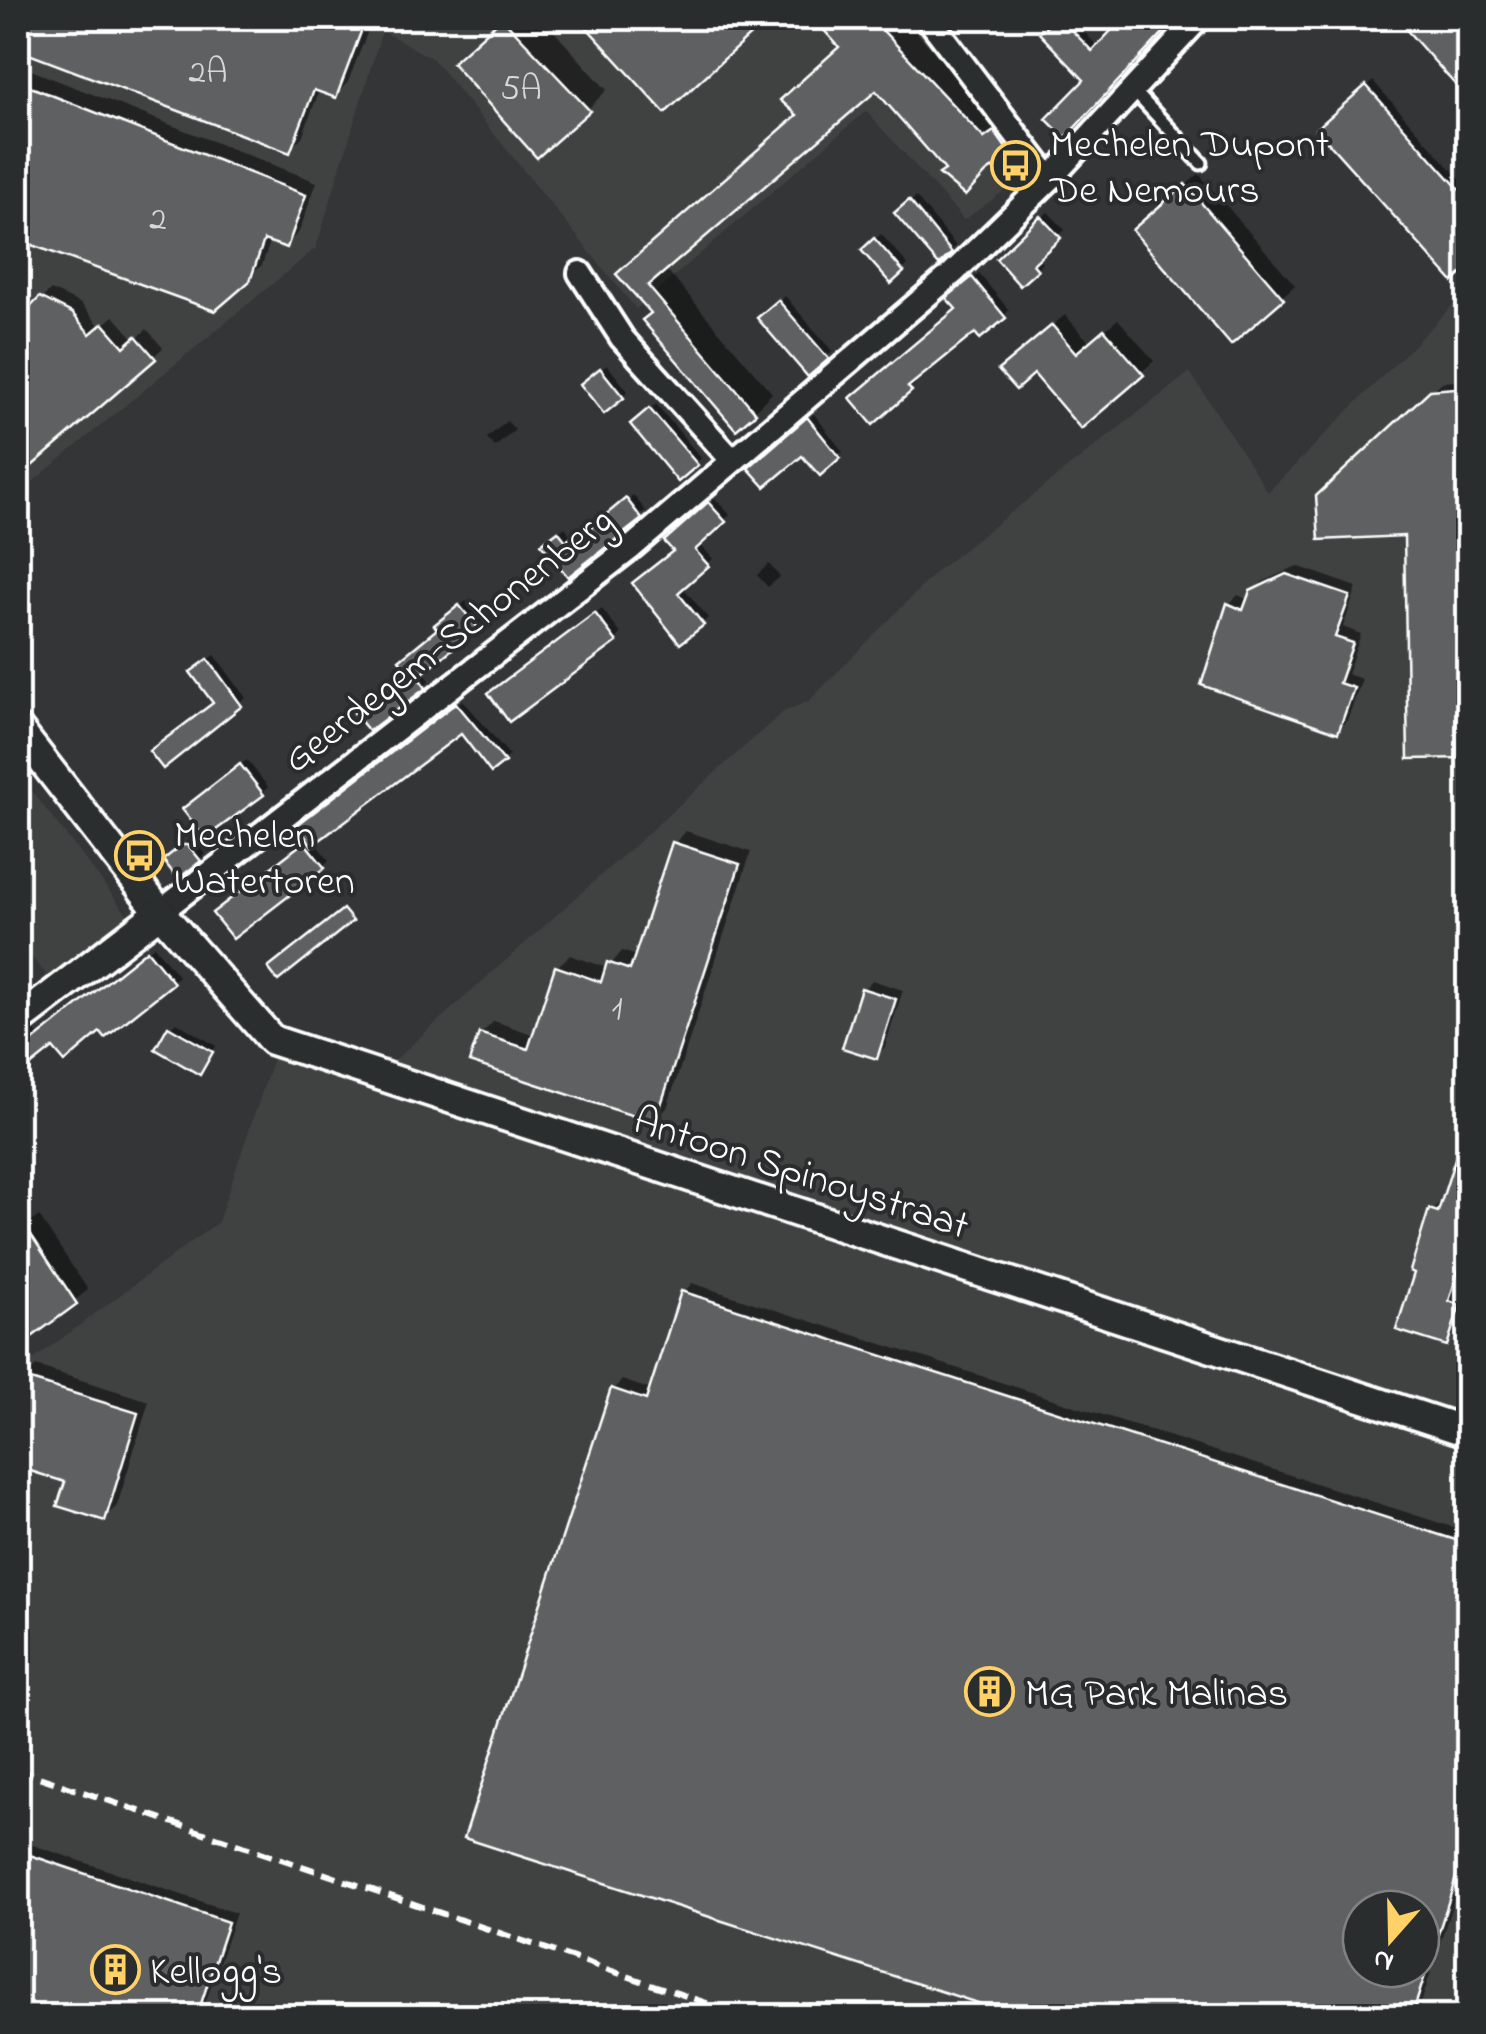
<svg xmlns="http://www.w3.org/2000/svg" width="1486" height="2034" font-family="'Indie Flower',sans-serif">
<rect width="100%" height="100%" fill="#333536"/>
<filter id="ink" filterUnits="userSpaceOnUse"><feTurbulence type="fractalNoise" baseFrequency=".01" numOctaves="2"/><feDisplacementMap in="SourceGraphic" scale="20" xChannelSelector="R" yChannelSelector="G"/><feConvolveMatrix kernelMatrix="1 2 1 2 8 2 1 2 1" color-interpolation-filters="sRGB"/></filter>
<g filter="url(#ink)">
<g fill="#404243" fill-rule="evenodd">
<polygon points="18,18 932,18 1047,160 964,220 866,111 636,309 433,59 382,31 316,248 18,494"/>
<path d="M1468,295V2016H18V1803H21L18,1799V1371L218,1222L274,1056L370,1082L783,712L809,701L939,569L1190,372L1268,492L1460,298ZM1361,1909H1421V1969H1361Z"/>
<polygon points="18,773 130,918 49,978 18,941"/>
</g>
<g fill="#0007" fill-rule="evenodd">
<polygon points="27,18 373,18 348,82 336,95 320,89 302,137 289,150 18,47"/>
<polygon points="504,18 542,18 607,90 588,109 474,44"/>
<polygon points="581,18 765,18 665,109"/>
<polygon points="816,18 904,18 946,65 950,62 1027,135 1009,153 948,169 876,87 665,268 772,393 754,411 619,274 799,114 841,46"/>
<polygon points="980,18 1006,18 991,31"/>
<polygon points="1059,18 1071,18 1099,48 1128,18 1175,18 1065,135 1088,80 1043,33"/>
<polygon points="1399,18 1468,18 1468,95"/>
<polygon points="18,65 317,182 299,232 286,245 271,239 262,265 215,308 18,237"/>
<polygon points="1373,81 1468,188 1465,194 1468,198 1468,265 1453,279 1320,129"/>
<polygon points="1199,174 1295,285 1232,342 1147,218"/>
<polygon points="916,197 956,246 939,261 898,213"/>
<polygon points="1048,212 1065,230 1037,257 1042,263 1020,283 999,259"/>
<polygon points="881,234 908,265 891,281 864,250"/>
<polygon points="979,274 1009,310 1004,316 975,329 912,380 916,384 910,389 853,398 958,309 955,293"/>
<polygon points="51,290 81,304 101,327 114,316 135,340 147,329 163,348 18,475 18,320"/>
<polygon points="785,296 832,351 808,373 760,318"/>
<polygon points="1065,315 1090,343 1118,319 1154,361 1081,426 1034,371 1013,358"/>
<polygon points="607,365 628,391 622,396 589,379"/>
<polygon points="1468,380 1468,755 1411,757 1407,534 1328,487 1442,382"/>
<polygon points="656,404 701,458 696,463 638,419"/>
<polygon points="814,414 843,452 820,472 802,452 751,468"/>
<polygon points="507,421 515,430 495,447 487,438"/>
<polygon points="633,495 646,511 568,574 550,539 565,527 572,537 589,524 592,528"/>
<polygon points="715,498 730,515 699,543 713,559 682,586 708,618 702,623 636,583 676,550 668,541"/>
<polygon points="769,564 780,577 768,587 757,575"/>
<polygon points="1297,566 1357,587 1343,627 1361,634 1347,674 1362,679 1347,721 1338,730 1229,604 1238,595 1249,600 1262,582"/>
<polygon points="466,601 482,621 422,670 430,680 424,686 410,670 443,620"/>
<polygon points="602,609 621,634 616,640 497,687"/>
<polygon points="215,655 246,698 214,723 216,702 199,666"/>
<polygon points="463,700 509,755 504,760 491,770 461,731 314,842 329,860 323,866 221,908 310,839 305,820"/>
<polygon points="247,760 268,787 262,793 191,803"/>
<polygon points="686,831 751,852 667,1108 655,1120 481,1034 494,1021 535,1035 557,967 570,955 608,968 622,951 637,956 674,844"/>
<polygon points="192,838 205,854 199,860 171,854"/>
<polygon points="154,946 178,976 173,981 106,1034 101,1028 53,1045 19,1072 18,1045 35,1031 40,1037"/>
<polygon points="18,980 25,989 18,997"/>
<polygon points="872,980 903,990 885,1047 876,1056 863,990"/>
<polygon points="176,1022 216,1046 205,1066 170,1028"/>
<polygon points="1468,1132 1468,1260 1459,1289 1468,1292 1468,1300 1459,1331 1446,1343 1431,1211 1443,1198"/>
<polygon points="39,1216 88,1290 18,1344 18,1232"/>
<path d="M692,1283L1468,1532V1855L1417,2016H1026L467,1836L613,1390L622,1380L652,1390L683,1293ZM1361,1909H1421V1969H1361Z"/>
<polygon points="36,1366 149,1401 117,1506 104,1518 68,1480 18,1465 18,1397 23,1379"/>
<polygon points="18,1840 236,1913 201,2016 18,2016"/>
</g>
<g fill="#5f6162" stroke="#fff" stroke-width="2.5" fill-rule="evenodd">
<polygon points="24,18 347,18 364,24 336,98 314,90 290,153 18,50 18,36"/>
<polygon points="502,18 590,111 537,158 452,63"/>
<polygon points="578,18 769,18 665,113"/>
<polygon points="813,18 871,18 984,138 994,131 1011,155 986,173 965,196 939,174 945,170 876,91 648,286 756,413 736,430 642,320 651,313 616,274 797,115 780,100 839,47"/>
<polygon points="1056,18 1060,18 1092,51 1123,18 1177,18 1065,138 1046,119 1084,80 1039,33"/>
<polygon points="1396,18 1468,18 1468,99"/>
<polygon points="18,82 306,195 287,248 264,240 250,281 215,311 18,240"/>
<polygon points="1366,85 1466,197 1461,202 1468,210 1468,268 1453,282 1316,129"/>
<polygon points="1185,184 1284,299 1231,345 1132,230"/>
<polygon points="909,200 952,253 939,265 894,213"/>
<polygon points="1040,216 1061,238 1033,264 1038,270 1020,286 996,259"/>
<polygon points="874,238 904,272 891,284 861,250"/>
<polygon points="972,277 1006,318 980,339 975,333 908,387 912,391 873,425 850,398 956,309 946,298"/>
<polygon points="40,297 72,313 90,334 103,323 124,347 136,336 156,359 18,478 18,320"/>
<polygon points="778,300 829,359 808,377 757,318"/>
<polygon points="1052,325 1076,353 1104,329 1144,375 1081,429 1034,374 1016,390 998,370"/>
<polygon points="600,368 624,398 604,414 580,384"/>
<polygon points="1468,387 1468,758 1408,759 1404,536 1319,540 1316,496 1430,390"/>
<polygon points="649,408 698,465 678,482 630,424"/>
<polygon points="807,417 840,458 820,476 802,456 765,487 748,468"/>
<polygon points="626,498 642,519 568,577 541,544 558,531 566,541 582,528 585,532"/>
<polygon points="708,502 726,522 695,550 709,566 678,593 704,625 680,644 632,583 673,551 664,541"/>
<polygon points="1286,574 1350,596 1335,637 1353,643 1339,683 1354,688 1338,733 1201,685 1227,603 1243,610 1250,591"/>
<polygon points="459,605 478,628 418,677 426,688 369,731 354,713 407,670 399,660 437,629 434,625"/>
<polygon points="595,613 617,642 509,722 488,693"/>
<polygon points="208,659 242,706 163,769 149,751 213,703 190,672"/>
<polygon points="456,703 505,762 491,773 461,734 312,846 297,825"/>
<polygon points="240,764 264,795 205,838 182,809"/>
<polygon points="304,842 325,868 233,939 212,913"/>
<polygon points="672,842 740,864 655,1123 469,1062 479,1033 528,1049 555,966 601,982 607,962 630,970"/>
<polygon points="182,845 188,845 201,861 178,879 163,860"/>
<polygon points="343,909 353,921 278,981 268,968"/>
<polygon points="147,950 174,983 105,1038 100,1032 65,1062 53,1048 18,1076 18,1043 28,1035 33,1041"/>
<polygon points="861,988 896,999 877,1059 842,1048"/>
<polygon points="168,1026 213,1052 200,1075 155,1049"/>
<polygon points="1465,1127 1468,1128 1468,1239 1449,1301 1460,1305 1447,1346 1396,1330 1414,1273 1410,1271 1429,1209 1438,1212"/>
<polygon points="18,1215 77,1304 18,1347"/>
<path d="M681,1291L1468,1544V1840L1412,2016H1018L464,1838L611,1388L646,1400ZM1361,1909H1421V1969H1361Z"/>
<polygon points="21,1377 138,1413 105,1521 57,1506 65,1482 18,1467 18,1389"/>
<polygon points="18,1851 228,1922 197,2016 18,2016"/>
</g>
<g fill="none" stroke-linecap="round" stroke-linejoin="round">
<defs>
<polyline id="service" points="1134,91 1201,163"/>
<g id="minor">
<polyline points="928,18 1050,179"/>
<polyline points="580,273 622,338 732,460"/>
<polyline points="160,912 632,547 953,273 1050,179 1199,18"/>
</g>
<g id="tertiary">
<polyline points="18,729 160,912 272,1040 1468,1432"/>
<polyline points="18,1021 160,912"/>
</g>
</defs>
<use href="#service" stroke="#fff" stroke-width="19"/>
<use href="#minor" stroke="#fff" stroke-width="30"/>
<use href="#tertiary" stroke="#fff" stroke-width="35"/>
<use href="#service" stroke="#2a2d2e" stroke-width="11"/>
<use href="#minor" stroke="#2a2d2e" stroke-width="22"/>
<use href="#tertiary" stroke="#2a2d2e" stroke-width="28"/>
<polyline stroke="#fff" stroke-width="6" stroke-dasharray="15 8" stroke-linecap="butt" points="18,1770 745,2016"/>
</g>
</g>
<defs>
<symbol id="bus-ring" viewBox="-11 -11 22 22"><circle r="9.5" fill="#2a2d2e" stroke="#ffd166" stroke-width="1.5"/><path d="M-5-6H5V4H4V6H2V4H-2V6H-4V4H-5ZM-3.5-4V0h7V-4ZM-3.5 1.2v1.5H-2V1.2ZM2 1.2v1.5H3.5V1.2Z" fill="#ffd166"/></symbol>
<symbol id="building-ring" viewBox="-11 -11 22 22"><circle r="9.5" fill="#2a2d2e" stroke="#ffd166" stroke-width="1.5"/><path d="M-4-6H4V6H1V3H-1V6H-4ZM-2.5-4.3h1.7v1.8h-1.7ZM.8-4.3h1.7v1.8H.8ZM-2.5-1h1.7V.8h-1.7ZM.8-1h1.7V.8H.8Z" fill="#ffd166"/></symbol>
</defs>
<g fill-rule="evenodd">
<use href="#bus-ring" x="988" y="138" width="55" height="55"/>
<use href="#bus-ring" x="112" y="828" width="55" height="55"/>
<use href="#building-ring" x="962" y="1664" width="55" height="55"/>
<use href="#building-ring" x="88" y="1942" width="55" height="55"/>
</g>
<g text-anchor="middle" stroke-width="8" stroke-linejoin="round" paint-order="stroke">
<g font-size="35" fill="#d7d8d8">
<text x="208" y="82">2A</text>
<text x="521" y="99">5A</text>
<text x="158" y="229">2</text>
<text x="617" y="1019">1</text>
</g>
<g font-size="40" fill="#fff" stroke="#2a2d2e" text-anchor="start">
<text x="1050" y="156">Mechelen Dupont<tspan x="1050" dy="46">De Nemours</tspan></text>
<text x="174" y="847">Mechelen<tspan x="174" dy="46">Watertoren</tspan></text>
<text x="1025" y="1705">MG Park Malinas</text>
<text x="150" y="1983">Kellogg's</text>
</g>
<g font-size="40" fill="#fff" stroke="#2a2d2e">
<text transform="translate(447 638) rotate(-38)" y="14">Geerdegem-Schonenberg</text>
<text transform="translate(802 1171) rotate(18)" y="14">Antoon Spinoystraat</text>
</g>
</g>
<rect width="1486" height="2034" fill="none" stroke="#2a2d2e" stroke-width="60"/>
<rect x="30" y="30" width="1426" height="1974" fill="none" stroke="#fff" stroke-width="4" filter="url(#ink)"/>
<g transform="translate(1391 1939) rotate(200)"><circle r="48" fill="#2a2d2e" stroke="#7f8182" stroke-width="2.5"/>
<path d="M0-8L18 38L0 25L-18 38Z" fill="#ffd166"/>
<text y="-15" font-size="28" font-weight="bold" text-anchor="middle" fill="#ffffff">N</text>
</g>
</svg>
